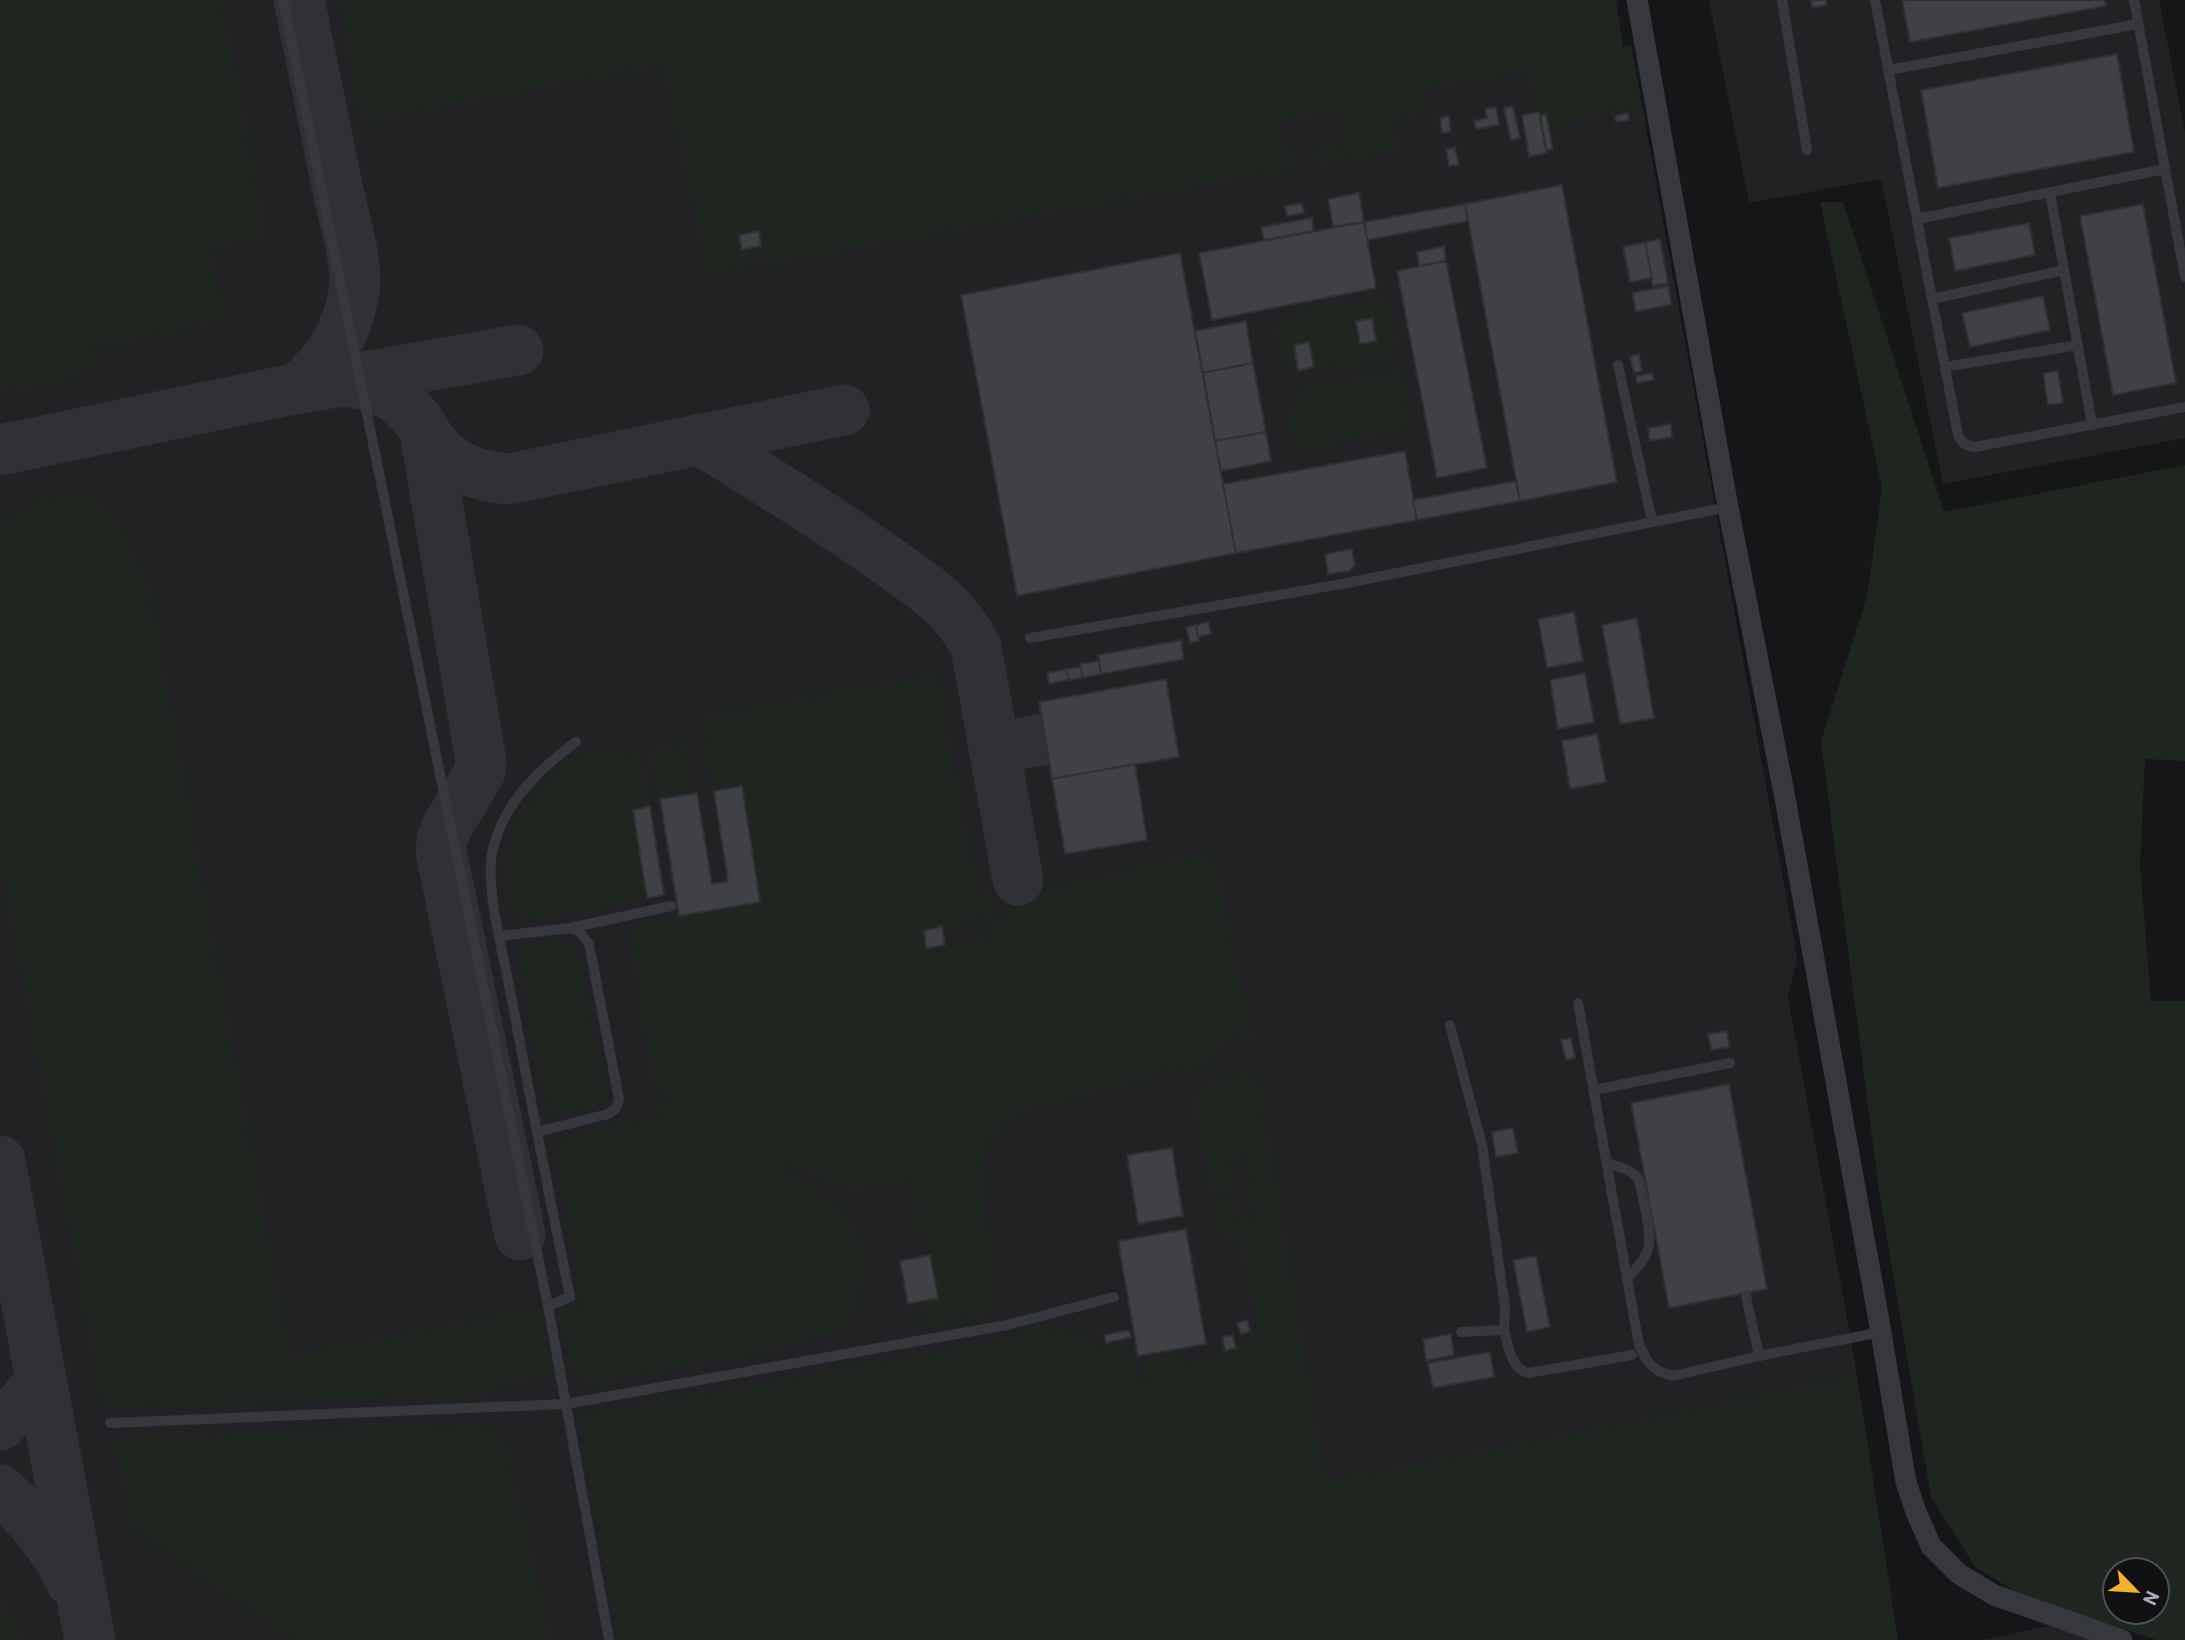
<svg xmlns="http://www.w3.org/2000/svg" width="2185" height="1640" font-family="Barlow,sans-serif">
<rect width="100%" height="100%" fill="#161618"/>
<g fill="#222225">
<polygon points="0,0 1616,0 1623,47 1631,45 1793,934 1797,958 1788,997 1853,1351 1898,1640 0,1640"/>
<polygon points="1709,0 2159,0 2185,132 2185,438 1943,484 1881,179 1749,203"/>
<polygon points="2056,1624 2106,1640 1984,1640"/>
</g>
<g fill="#1e261f" fill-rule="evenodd">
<path d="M0,0H221L265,234L209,249L225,320L95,348L92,355L94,367C64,378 32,393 0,390Z"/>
<polygon points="340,0 1616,0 1623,47 1631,45 1645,120 1635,122 1632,110 1620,112 1619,108 1613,109 1611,105 1604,106 1605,115 1548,126 1546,115 1540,116 1539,112 1537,112 1530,69 1420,90 1423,114 1402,118 1402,121 1392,123 1397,150 1322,164 1312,160 1309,152 1347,144 1342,108 1279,122 1285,157 1298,155 1299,159 1295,167 1290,169 758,266 754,247 761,246 758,232 739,235 742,249 748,248 751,267 709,276 664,64 360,122"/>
<path d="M1820,202H1843L1944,512L2185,465V761L2145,759L2140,866L2151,1001H2185V1640H2157L2023,1596L1975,1567L1931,1497L1879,1191L1821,741L1867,597L1882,488ZM2115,1570H2157V1612H2115Z"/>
<path d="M1381,298L1388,299C1393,311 1398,347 1391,358L1294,373L1283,355L1276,336L1277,328L1282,320L1295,312Z"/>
<path d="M1400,371L1410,419L1404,428C1380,433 1325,448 1303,445C1297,444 1293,441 1288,437L1290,413L1298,404L1300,390Z"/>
<path d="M68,494C75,495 84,496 90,498C118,508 128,544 134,569L144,567L288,1356L539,1308L552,1374L544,1378L542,1376L491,1388L488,1395L114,1408L103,1404L0,854V522C23,505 39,498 68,494Z"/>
<path d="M936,674L976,894H984V887L989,886L990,897L987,898V902H990L992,916L921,932L925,950L986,939L1013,898L1213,851L1252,1042L1245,1044L1241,1032H1232L1221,1050L1209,1054L1211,1059L1216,1058L1217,1062L1168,1073L1165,1064L1156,1067L1157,1075L1030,1108L1012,1116L997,1130L984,1151L982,1183L995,1313L919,1328L917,1318L927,1316L923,1301L938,1298L926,1231L909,1233V1231C923,1217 918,1193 907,1179L858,1189L830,1182L790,1163L785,1172C800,1181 818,1190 831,1201C875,1240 865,1286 843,1334L783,1342L785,1348L582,1386L581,1385C584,1374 579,1370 570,1365L561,1311L583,1304L556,1150L562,1139L659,1115L657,1101L669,1097L665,1084L654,1086L630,927L679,916L760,902L742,787L714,791L701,718Z"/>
<polygon points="685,744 690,773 684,775 686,783 692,782 693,787 687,789 687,794 660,799 650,749"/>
<path d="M601,746L603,755L609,756L639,751L650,806L633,810L647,898L548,918C536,919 520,921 512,911C509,907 508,901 507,896C502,863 509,829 529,803C539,790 550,776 563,767C574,758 589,752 601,746Z"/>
<path d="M559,939L570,945L579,958L606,1100C596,1112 568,1112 552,1114L547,1109L518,955L525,945Z"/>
<polygon points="1256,1072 1325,1482 1857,1377 1898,1640 620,1640 579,1416 1019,1337 1030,1326 1043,1322 1052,1329 1082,1336 1087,1347 1124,1341 1128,1344 1138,1384 1146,1381 1142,1360 1182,1353 1186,1366 1211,1360 1214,1370 1222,1368 1217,1342 1221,1340 1225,1352 1237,1348 1237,1343 1255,1339 1256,1336 1253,1330 1256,1330 1255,1308 1239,1239 1237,1236 1223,1238 1220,1235 1213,1201 1233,1196 1238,1221 1255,1216 1245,1157 1226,1159 1231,1189 1213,1195 1194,1100 1195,1093 1203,1086"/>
<polygon points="484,1424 504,1436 550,1640 293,1640 134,1530 115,1442 117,1439 122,1437"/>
<polygon points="0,1597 23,1640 0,1640"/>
</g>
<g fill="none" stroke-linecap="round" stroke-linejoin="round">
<g stroke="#303135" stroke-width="51">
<path d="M341,381C373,383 397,393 417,419C423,428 428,438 435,446C455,469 481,477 509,479L844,410"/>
<path d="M297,389C328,363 349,331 354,290C358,261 345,223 339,195C326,130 312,65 299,0"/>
<polyline points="425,432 481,761 480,772 446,829 442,839 441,851 520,1235"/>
<path d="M699,439C759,476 818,512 875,552C914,580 954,602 976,647L1018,880"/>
<polyline points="0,450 279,392 518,350"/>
<polyline points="994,749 1045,739"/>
<polyline points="0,1161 90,1640"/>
<polyline points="0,1425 23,1403 41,1379"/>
<path d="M0,1490C28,1514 56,1547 71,1581"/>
</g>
</g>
<g fill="#404145" stroke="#303034" stroke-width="2">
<polygon points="1811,0 1826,0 1827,5 1812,8"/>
<polygon points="1902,0 2105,0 2106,6 1910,42"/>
<polygon points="2117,54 2134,152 1938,188 1921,90"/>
<polygon points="1513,106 1520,138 1511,140 1504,108"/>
<polygon points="1496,107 1499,125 1476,129 1474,121 1487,118 1485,109"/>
<polygon points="1539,112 1547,153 1529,157 1522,115"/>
<polygon points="1628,113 1629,120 1616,122 1615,116"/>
<polygon points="1546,114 1553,149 1546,150 1540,116"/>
<polygon points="1449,116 1451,132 1442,133 1440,118"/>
<polygon points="1455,147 1459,165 1449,166 1446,149"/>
<polygon points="1562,185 1617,482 1520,501 1465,204"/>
<polygon points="1359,193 1364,222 1333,227 1328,199"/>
<polygon points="1302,203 1304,213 1287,216 1285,206"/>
<polygon points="1465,204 1468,221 1367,240 1364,222"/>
<polygon points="2143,204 2176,383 2113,395 2080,216"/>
<polygon points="1312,218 1314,231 1264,240 1261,227"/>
<polygon points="1364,222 1376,288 1212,320 1199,253"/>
<polygon points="2029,223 2035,255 1955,271 1949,238"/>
<polygon points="759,231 761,246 742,250 739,235"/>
<polygon points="1660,239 1668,283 1653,286 1645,242"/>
<polygon points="1645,242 1652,278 1630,282 1623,247"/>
<polygon points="1444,246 1446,261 1419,266 1417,252"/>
<polygon points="1180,253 1236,553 1017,596 961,295"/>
<polygon points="1446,261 1487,468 1437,478 1397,271"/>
<polygon points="1668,286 1672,304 1636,312 1632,293"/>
<polygon points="2043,296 2050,330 1970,347 1962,313"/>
<polygon points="1372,318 1376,341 1360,344 1356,321"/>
<polygon points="1246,321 1253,363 1203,373 1195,331"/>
<polygon points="1309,342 1314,367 1298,371 1294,345"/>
<polygon points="1639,354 1642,371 1634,373 1630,357"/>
<polygon points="1253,363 1266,432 1215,441 1203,373"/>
<polygon points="2058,371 2063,403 2048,405 2043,373"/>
<polygon points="1652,373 1654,380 1637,383 1636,376"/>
<polygon points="1671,424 1672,437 1650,441 1648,428"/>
<polygon points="1266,432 1271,461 1221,471 1215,441"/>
<polygon points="1405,451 1417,520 1236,553 1223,484"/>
<polygon points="1516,481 1520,501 1417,520 1413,500"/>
<polygon points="1352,549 1355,565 1350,571 1328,574 1325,554"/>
<polygon points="1574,612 1583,661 1547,668 1538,619"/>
<polygon points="1637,618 1654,718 1620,724 1602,625"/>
<polygon points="1209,622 1211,634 1198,637 1196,625"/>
<polygon points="1196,625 1199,641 1190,643 1186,627"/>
<polygon points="1181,640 1184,659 1101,674 1098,655"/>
<polygon points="1099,661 1101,674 1082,678 1080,664"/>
<polygon points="1081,667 1082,678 1069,680 1066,669"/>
<polygon points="1066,669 1069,680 1049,684 1047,673"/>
<polygon points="1585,673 1594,722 1558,729 1550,680"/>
<polygon points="1166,679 1179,757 1052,779 1039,702"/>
<polygon points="1597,734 1606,782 1570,789 1562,741"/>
<polygon points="1135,764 1147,840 1065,854 1052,779"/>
<polygon points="742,786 760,902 679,916 660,799 697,793 712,884 728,881 714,791"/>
<polygon points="650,806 664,895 647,898 633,810"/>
<polygon points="942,926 945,945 926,949 924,931"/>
<polygon points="1727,1031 1730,1047 1711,1050 1708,1034"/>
<polygon points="1571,1038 1575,1058 1566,1060 1561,1040"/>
<polygon points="1729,1084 1767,1289 1669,1308 1631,1103"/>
<polygon points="1513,1128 1518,1153 1496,1157 1492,1132"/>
<polygon points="1172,1148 1183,1216 1138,1224 1127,1155"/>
<polygon points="1186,1229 1206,1344 1138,1356 1118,1241"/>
<polygon points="930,1255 938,1298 908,1304 900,1261"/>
<polygon points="1536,1256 1550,1327 1527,1332 1513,1260"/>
<polygon points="1247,1320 1250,1331 1241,1334 1237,1323"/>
<polygon points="1129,1330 1131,1337 1106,1343 1104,1335"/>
<polygon points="1451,1334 1454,1355 1426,1361 1423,1339"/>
<polygon points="1233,1335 1236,1348 1225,1351 1222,1337"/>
<polygon points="1490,1352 1494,1377 1433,1388 1428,1363"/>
</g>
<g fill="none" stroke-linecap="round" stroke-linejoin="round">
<g stroke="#37383d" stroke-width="10">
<polyline points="283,0 548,1306 609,1640"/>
<polyline points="1782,0 1807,150"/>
<path d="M1875,0L1958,435C1962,443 1966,446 1975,447L2185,407"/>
<polyline points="2134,0 2185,277"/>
<polyline points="1889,70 2138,24"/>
<polyline points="2050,193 2092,424"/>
<polyline points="1917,219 2165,169"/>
<polyline points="1932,299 2064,270"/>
<polyline points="1618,365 1652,521"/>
<polyline points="1945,367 2078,345"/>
<polyline points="1030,638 1342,584 1728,507"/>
<polyline points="500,936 570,928 671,906"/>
<polyline points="1578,1003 1639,1345 1648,1362 1658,1371 1673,1376 1759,1356 1881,1332"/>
<polyline points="1450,1025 1482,1145 1505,1307 1504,1330"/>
<polyline points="1594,1090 1730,1063"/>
<polyline points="537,1132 608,1114 616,1108 619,1099 589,944 579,931 570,928"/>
<path d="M1607,1163C1619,1167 1632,1169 1639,1180C1642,1198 1654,1236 1647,1252C1643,1263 1634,1271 1627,1279"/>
<polyline points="1746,1296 1759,1356"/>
<path d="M548,1306L570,1297C549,1195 529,1092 510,990C503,953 484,883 493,848C505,802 539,769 576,742"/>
<path d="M1461,1332L1504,1330C1508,1345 1511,1370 1529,1373L1632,1355"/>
<polyline points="110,1423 566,1404 1007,1325 1114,1297"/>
</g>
<polyline stroke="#37383d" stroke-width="21" points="1637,0 1728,507 1785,798 1881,1332 1906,1482 1916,1512 1931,1546 1959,1574 1994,1595 2122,1640"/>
</g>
<g transform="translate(2136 1591) rotate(115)"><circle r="33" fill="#111113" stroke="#4d4f55" stroke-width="2"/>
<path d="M0-5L12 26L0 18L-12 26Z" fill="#f2b134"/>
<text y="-10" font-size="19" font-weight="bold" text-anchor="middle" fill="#a8adb8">N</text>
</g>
</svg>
